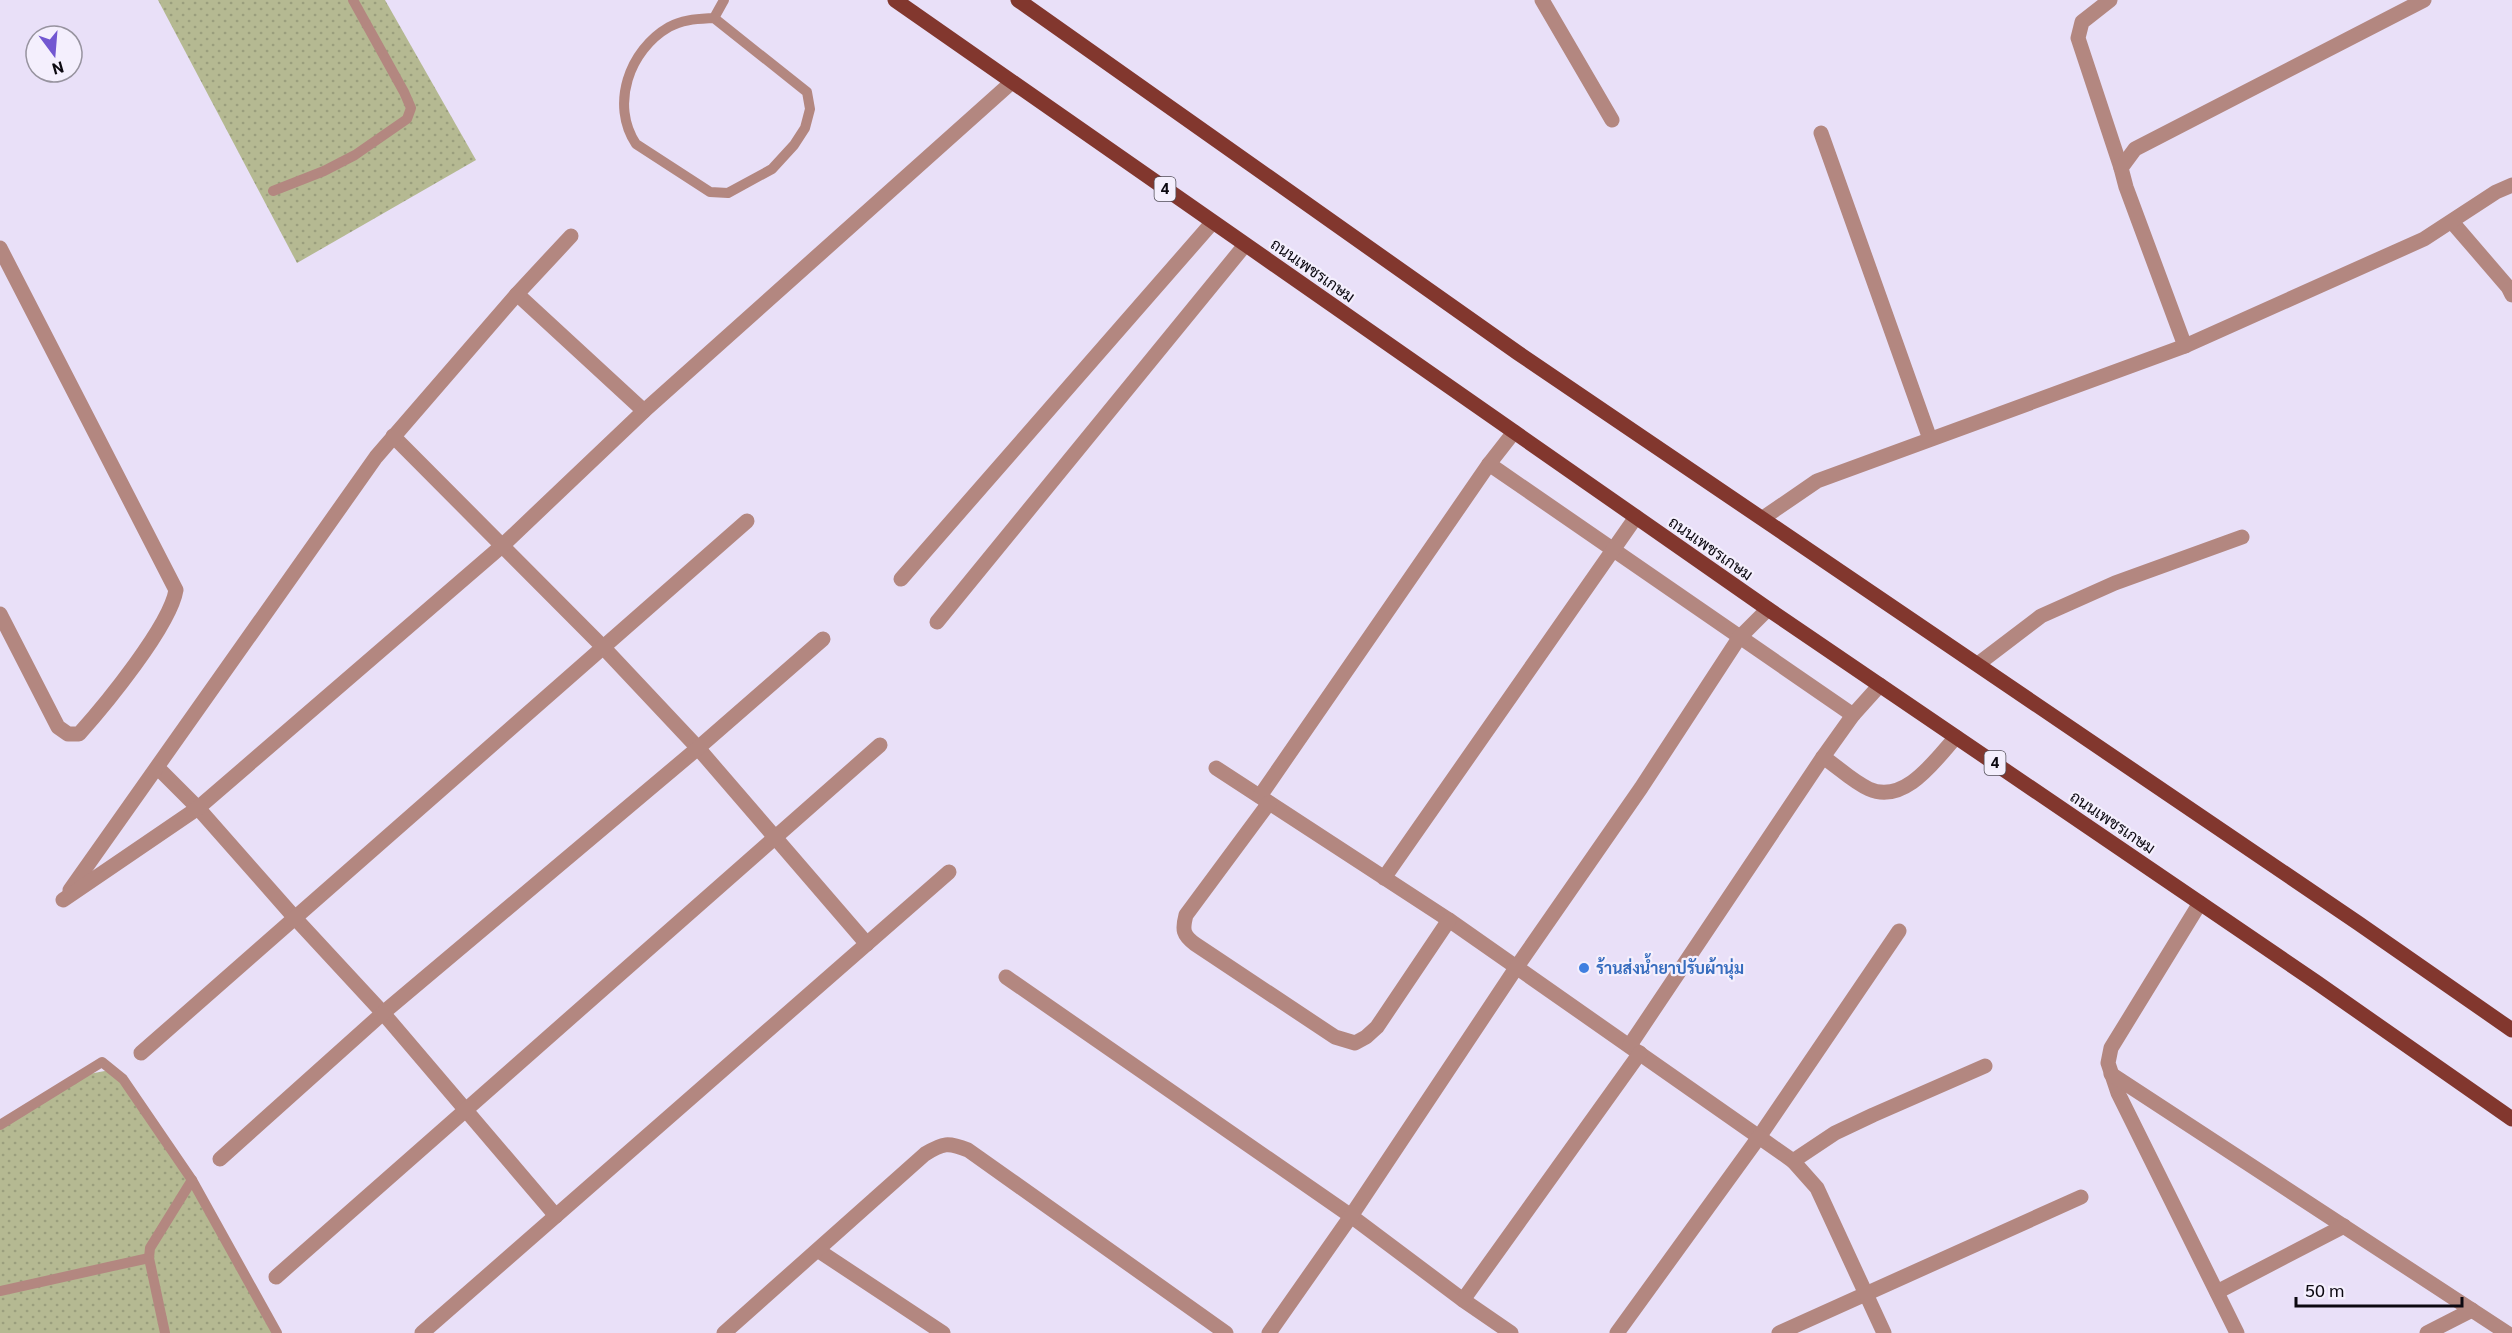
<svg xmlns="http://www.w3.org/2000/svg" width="2512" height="1333" font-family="Georgia,Sarabun,serif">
<defs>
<pattern id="grass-dots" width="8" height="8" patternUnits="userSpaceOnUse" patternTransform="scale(1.5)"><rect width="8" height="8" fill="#b5b992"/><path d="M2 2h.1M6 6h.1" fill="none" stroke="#9a9e7d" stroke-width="1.8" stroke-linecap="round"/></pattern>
</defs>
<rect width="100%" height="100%" fill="#e9e0f8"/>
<g fill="url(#grass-dots)">
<polygon points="158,0 385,0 476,160 297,263"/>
<polygon points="110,1070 120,1074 210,1208 278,1333 0,1333 0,1122 89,1074"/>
</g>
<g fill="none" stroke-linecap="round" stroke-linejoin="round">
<g stroke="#b38780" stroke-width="10">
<path d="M714,18L807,92L810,109L805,128L794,145L772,169L728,193L710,192L636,144C610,105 629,50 669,27C683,19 699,19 714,18Z"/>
<polyline points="714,18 724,0"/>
<polyline points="273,191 324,171 355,155 407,119 411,108 404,92 353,0"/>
<polyline points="0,1125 102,1062 123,1079 192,1180 277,1333"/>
<polyline points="0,1291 149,1258"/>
<polyline points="165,1333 149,1258 150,1248 192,1180"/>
</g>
<g stroke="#b38780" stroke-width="15">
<polyline points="1542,0 1612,120"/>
<polyline points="2110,0 2082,22 2078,38 2121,168"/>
<polyline points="1821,133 1930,439"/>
<polyline points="2452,222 2508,287 2512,295"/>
<path d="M0,248L176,590C170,626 105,705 79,734H68L58,727L0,614"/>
<polyline points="517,294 644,411"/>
<polyline points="2185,346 2126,187 2121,168 2135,149 2424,0"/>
<polyline points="393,436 603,647 698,748 867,944"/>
<polyline points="1489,464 1853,715"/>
<polyline points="1763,518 1817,481 2185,346 2424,239 2496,192 2512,185"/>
<polyline points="901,579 1212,223"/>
<polyline points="937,622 1245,245"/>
<polyline points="1978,664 2041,616 2115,583 2242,537"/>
<path d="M1823,757C1838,767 1853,782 1869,789C1905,805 1936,759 1956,737"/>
<polyline points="158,768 198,808 295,918 383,1013 556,1216"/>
<polyline points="1216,768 1449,920 1759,1137 1899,931"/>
<polyline points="1260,796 1489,464 1514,432"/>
<path d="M1269,803L1186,915C1182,930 1183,935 1195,944L1335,1037L1355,1043L1366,1037L1377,1027L1449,920"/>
<polyline points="1384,878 1636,517"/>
<polyline points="70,890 376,457 517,294 571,236"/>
<polyline points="63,900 198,808 503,545 644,411 1012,82"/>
<polyline points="2200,903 2111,1048 2108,1063 2118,1093 2237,1333"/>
<polyline points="1006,977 1351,1216 1463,1300 1511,1333"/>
<polyline points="1630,1045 1823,757 1853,715 1880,685"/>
<polyline points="141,1053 747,521"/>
<polyline points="2111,1074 2507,1333"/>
<polyline points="220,1159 383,1013 698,748 823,639"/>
<polyline points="819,1251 943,1333"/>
<polyline points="276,1277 880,745"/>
<polyline points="2217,1292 2344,1226"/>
<polyline points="1463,1300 1640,1053"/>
<polyline points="422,1333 949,872"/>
<path d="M724,1333L925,1154C943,1143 948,1142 968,1150L1226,1333"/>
<polyline points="1269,1333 1351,1216 1516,968 1641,788 1739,638 1768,609"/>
<polyline points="1617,1333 1759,1137 1793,1161"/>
<polyline points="1779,1333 2081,1197"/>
<polyline points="1884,1333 1817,1188 1793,1161 1835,1133 1873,1115 1985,1066"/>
<polyline points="2427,1333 2472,1310"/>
</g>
<g stroke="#82372e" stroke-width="15">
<polyline points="895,0 1768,609 2316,982 2512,1119"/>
<polyline points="1018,0 1518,353 2358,923 2512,1030"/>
</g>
</g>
<circle fill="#3f7fe0" stroke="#f4effd" stroke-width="2" cx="1584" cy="968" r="6"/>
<g text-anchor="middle" stroke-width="4.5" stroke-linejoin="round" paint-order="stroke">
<g fill="#f4effd" stroke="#524e58" stroke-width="1.5">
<rect x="1154.5" y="177" width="21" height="24" rx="4.5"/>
<rect x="1984.5" y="751" width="21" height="24" rx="4.5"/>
</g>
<g font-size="15" font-weight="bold" fill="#0c0911">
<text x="1165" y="194">4</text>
<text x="1995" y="768">4</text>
</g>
<g font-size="16" fill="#0c0911" stroke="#f4effd">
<text transform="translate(1313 270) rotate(35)" y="6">ถนนเพชรเกษม</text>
<text transform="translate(1711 548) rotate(35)" y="6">ถนนเพชรเกษม</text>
<text transform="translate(2113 822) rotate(34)" y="6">ถนนเพชรเกษม</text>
</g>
<g font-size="16" font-weight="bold" fill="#366cbe" stroke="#f4effd" text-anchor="start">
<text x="1596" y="974">ร้านส่งน้ำยาปรับผ้านุ่ม</text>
</g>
</g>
<g transform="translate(54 54) rotate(164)"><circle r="28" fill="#f4effd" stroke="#97939f" stroke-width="1.5"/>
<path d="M0-4.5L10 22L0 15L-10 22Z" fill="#7257d1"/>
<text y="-9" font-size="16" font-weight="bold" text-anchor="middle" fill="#0c0911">N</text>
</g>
<path d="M2296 1297v9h166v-9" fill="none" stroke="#0c0911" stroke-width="3"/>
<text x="2305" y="1297" font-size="18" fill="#0c0911" stroke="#f4effd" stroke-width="4.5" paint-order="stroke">50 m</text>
</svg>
